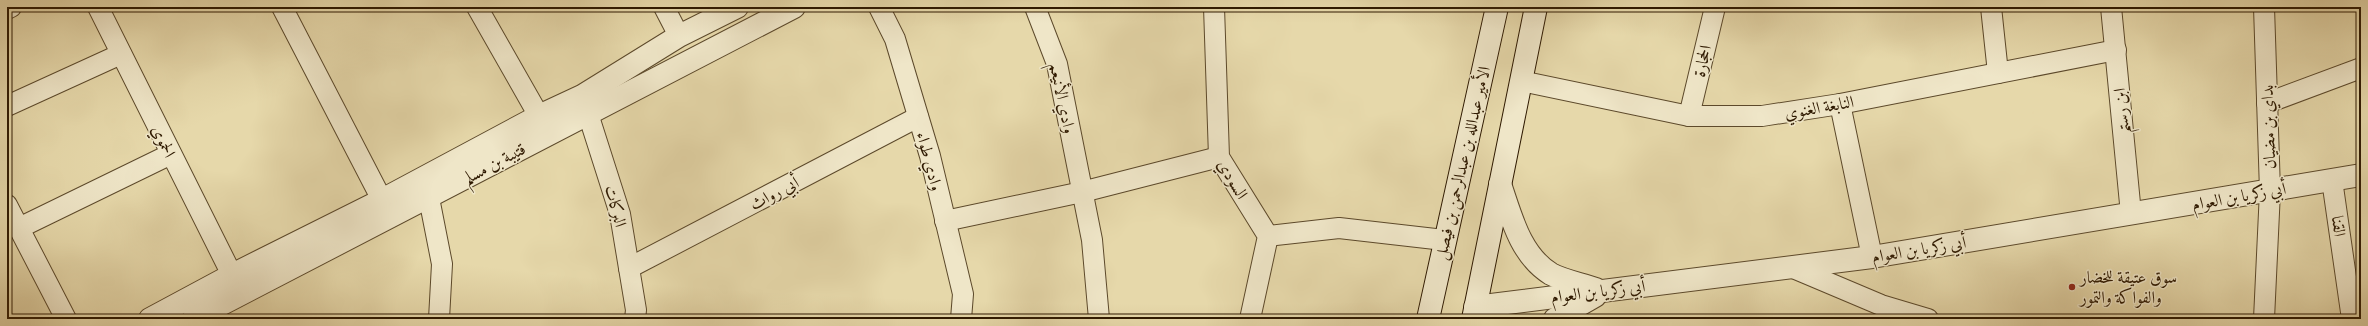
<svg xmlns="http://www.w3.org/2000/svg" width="2368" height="326" font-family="'IM FELL Double Pica',Amiri,serif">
<rect width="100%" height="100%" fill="#e6d8aa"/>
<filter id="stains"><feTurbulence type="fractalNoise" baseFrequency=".005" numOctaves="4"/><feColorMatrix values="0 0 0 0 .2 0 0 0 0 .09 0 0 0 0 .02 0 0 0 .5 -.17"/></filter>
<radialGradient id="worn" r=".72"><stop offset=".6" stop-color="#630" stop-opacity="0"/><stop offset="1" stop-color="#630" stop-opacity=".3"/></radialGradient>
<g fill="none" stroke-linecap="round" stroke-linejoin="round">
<defs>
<g id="minor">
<polyline points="98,7 232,275"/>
<polyline points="282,7 382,200"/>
<polyline points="477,7 539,116"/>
<polyline points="664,7 679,36"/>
<polyline points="879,7 895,39 930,156 963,294 961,319"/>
<polyline points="1035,7 1057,64 1092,240 1099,319"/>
<polyline points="1214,7 1219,157 1268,236 1250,319"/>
<polyline points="1991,7 1998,73"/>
<polyline points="2111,7 2131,214"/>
<polyline points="2264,7 2270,191 2264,319"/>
<polyline points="7,9 11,7"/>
<polyline points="1521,81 1689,116 1762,116 1840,104 2116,50"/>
<polyline points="583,98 620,214 636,310 635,319"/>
<polyline points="2267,103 2361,68"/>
<polyline points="1840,104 1872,257"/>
<polyline points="7,106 121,54"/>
<polyline points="1689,116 1715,7"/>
<polyline points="2332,180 2352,319"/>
<polyline points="423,181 429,198 442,264 439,319"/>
<polyline points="7,205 66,319"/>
<polyline points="945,221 1082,192 1219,157"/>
<polyline points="19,228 171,154"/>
<polyline points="1268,236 1339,228 1444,240"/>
<polyline points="1791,267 1881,305 1928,319"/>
<polyline points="629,268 918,117"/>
</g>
<g id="tertiary">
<path d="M1500,184C1511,216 1520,255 1551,274C1564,281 1582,284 1596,289"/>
<polyline points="1475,307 1872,257 2361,175"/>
<polyline points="150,319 232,275 382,200 539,116 582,96 679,36 737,7"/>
<polyline points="193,319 794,7"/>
<polyline points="1555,319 1595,296"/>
</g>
<g id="secondary">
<polyline points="1428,319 1497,7"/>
<polyline points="1473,319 1536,7"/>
</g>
</defs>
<use href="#minor" stroke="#5c492b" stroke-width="22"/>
<use href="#tertiary" stroke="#5c492b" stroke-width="24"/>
<use href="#secondary" stroke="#2e1901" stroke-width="24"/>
<use href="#minor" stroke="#efe6c8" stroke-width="20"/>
<use href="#tertiary" stroke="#efe6c8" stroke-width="22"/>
<use href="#secondary" stroke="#efe6c8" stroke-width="22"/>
</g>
<circle fill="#8f2418" stroke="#efe6c8" stroke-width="1.5" cx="2072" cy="287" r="4"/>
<g text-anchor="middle" stroke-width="3" stroke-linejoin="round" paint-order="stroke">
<g font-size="17" fill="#2e1901" stroke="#efe6c8">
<text transform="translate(1702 61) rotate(-77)" y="6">الحجارة</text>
<text transform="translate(1063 98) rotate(78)" y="6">وادي الأنيعم</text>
<text transform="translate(1819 107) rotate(-10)" y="6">النابغة الغنوي</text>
<text transform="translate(2121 111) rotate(-95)" y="6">ابن رستم</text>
<text transform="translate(2268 127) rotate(-92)" y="6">بداي بن مضيان</text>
<text transform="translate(164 141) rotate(64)" y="6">الحموي</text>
<text transform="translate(930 161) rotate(75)" y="6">وادي طواء</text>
<text transform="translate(494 163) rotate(-28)" y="6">قتيبة بن مسلم</text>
<text transform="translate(1462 163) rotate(-77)" y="6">الأمير عبدالله بن عبدالرحمن بن فيصل</text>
<text transform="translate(1233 179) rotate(60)" y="6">السودي</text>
<text transform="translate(774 193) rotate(-28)" y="6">أبي رواث</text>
<text transform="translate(2239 196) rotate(-10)" y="6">أبي زكريا بن العوام</text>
<text transform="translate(616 206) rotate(75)" y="6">البركات</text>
<text transform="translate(2339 226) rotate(82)" y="6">القنا</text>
<text transform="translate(1919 249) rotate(-9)" y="6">أبي زكريا بن العوام</text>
<text transform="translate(1598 291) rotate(-7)" y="6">أبي زكريا بن العوام</text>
</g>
<g font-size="17" fill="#2e1901" stroke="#efe6c8" text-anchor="start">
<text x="2080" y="283">سوق عتيقة للخضار<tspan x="2080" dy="20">والفواكة والتمور</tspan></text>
</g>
</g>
<rect width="2368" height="326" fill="none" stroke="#e6d8aa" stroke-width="24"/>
<rect x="8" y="8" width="2352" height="310" fill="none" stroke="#2e1901" stroke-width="2"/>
<rect x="12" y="12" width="2344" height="302" fill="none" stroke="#2e1901"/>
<rect width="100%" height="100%" filter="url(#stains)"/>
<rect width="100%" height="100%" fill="url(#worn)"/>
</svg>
